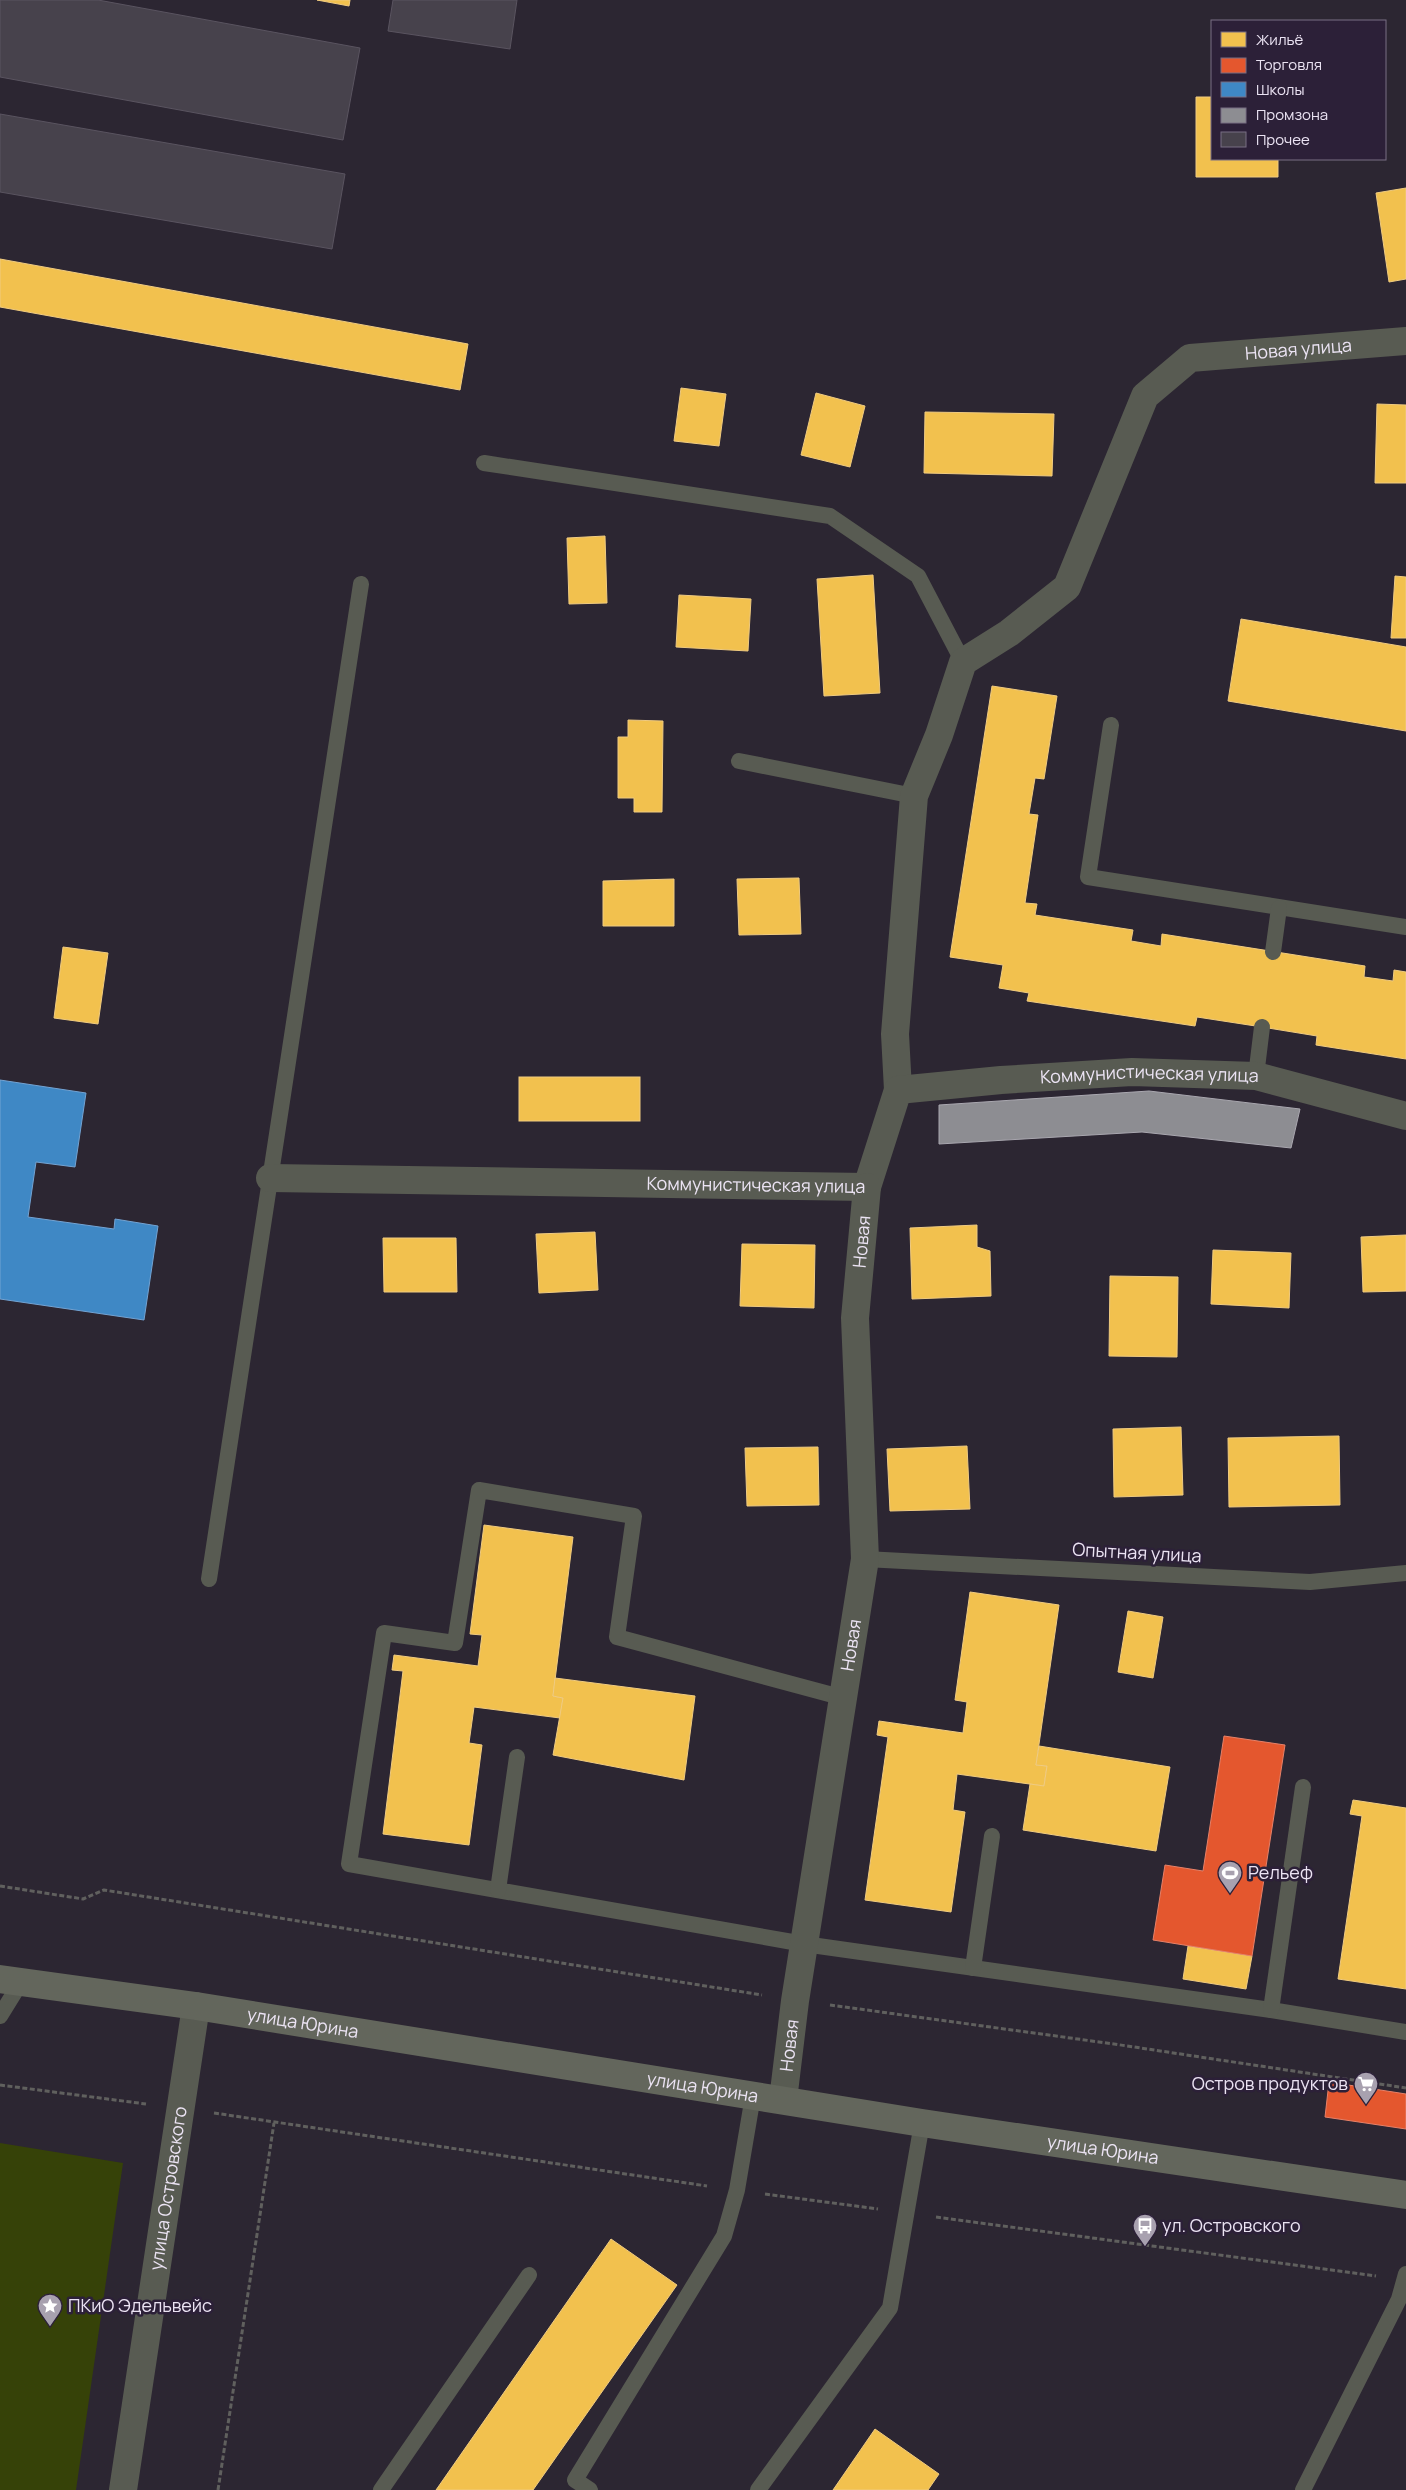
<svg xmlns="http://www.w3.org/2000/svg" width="1406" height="2490" font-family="Manrope,sans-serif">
<rect width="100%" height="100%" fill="#2c2632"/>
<polygon fill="#364208" points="0,2143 123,2163 76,2490 0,2490"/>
<g fill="#f2c14e" stroke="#f0cb80">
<polygon points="317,0 350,0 349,6"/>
<polygon points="1196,97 1212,97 1212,159 1278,159 1278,177 1196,177"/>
<polygon points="1406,188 1406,279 1389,282 1376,193"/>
<polygon points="0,259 468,344 460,390 0,307"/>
<polygon points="681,388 726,394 719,446 674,441"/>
<polygon points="816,393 865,406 850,467 801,455"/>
<polygon points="1377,404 1406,405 1406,483 1375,483"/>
<polygon points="925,412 1054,414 1052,476 924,473"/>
<polygon points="605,536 607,603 569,604 567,538"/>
<polygon points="873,575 880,693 824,696 817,579"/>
<polygon points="1395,576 1406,577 1406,638 1391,638"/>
<polygon points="679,595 751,599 748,651 676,647"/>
<polygon points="1241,619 1406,647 1406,731 1228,701"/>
<polygon points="992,686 1057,696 1044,779 1035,778 1029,814 1038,815 1025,903 1037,904 1035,915 1133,930 1131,941 1161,946 1162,934 1365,966 1364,977 1393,981 1394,970 1406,972 1406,1059 1316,1045 1317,1036 1262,1027 1197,1017 1195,1026 1027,1001 1029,993 999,988 1003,965 950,957"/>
<polygon points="628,720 663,721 662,812 634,812 634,798 618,798 618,737 628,737"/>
<polygon points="799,878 801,934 739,935 737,879"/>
<polygon points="674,879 674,926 603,926 603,881"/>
<polygon points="63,947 108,953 98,1024 54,1018"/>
<rect x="519" y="1077" width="121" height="44"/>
<polygon points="977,1225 977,1247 990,1251 991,1296 912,1299 910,1228"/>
<polygon points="595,1232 598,1290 539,1293 536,1234"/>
<polygon points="1406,1235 1406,1291 1363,1292 1361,1237"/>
<polygon points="383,1238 456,1238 457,1292 384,1292"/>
<polygon points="742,1244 815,1245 814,1308 740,1306"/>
<polygon points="1213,1250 1291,1253 1289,1308 1211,1304"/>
<polygon points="1110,1276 1178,1277 1177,1357 1109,1356"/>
<polygon points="1181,1427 1183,1495 1114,1497 1113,1429"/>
<polygon points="1339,1436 1340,1505 1229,1507 1228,1438"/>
<polygon points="967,1446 970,1509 890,1511 887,1449"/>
<polygon points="818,1447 819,1505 747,1506 745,1448"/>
<polygon points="484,1525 573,1537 553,1696 563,1698 560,1718 474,1707 469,1743 482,1745 469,1845 383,1834 403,1671 392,1670 394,1655 478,1666 482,1635 470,1634"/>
<polygon points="970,1592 1059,1605 1036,1765 1047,1766 1044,1786 957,1774 953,1810 965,1812 951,1912 865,1900 888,1737 877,1735 879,1721 963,1733 967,1702 955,1700"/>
<polygon points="1128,1611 1163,1617 1153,1678 1118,1672"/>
<polygon points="555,1678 695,1696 684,1780 553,1755 563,1698 553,1696"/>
<polygon points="1039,1746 1170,1767 1156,1851 1023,1830 1030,1784 1044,1786 1047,1766 1036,1765"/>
<polygon points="1353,1800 1406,1808 1406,1989 1338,1979 1362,1816 1350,1814"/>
<polygon points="1188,1946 1252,1956 1246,1989 1183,1979"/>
<polygon points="611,2239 677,2285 533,2490 436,2490"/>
<polygon points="875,2429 939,2474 928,2490 833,2490"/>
</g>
<g fill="#e4572e" stroke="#e68169">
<polygon points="1224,1736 1285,1745 1252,1956 1153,1940 1165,1865 1203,1871"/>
<polygon points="1329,2082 1406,2094 1406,2129 1325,2117"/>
</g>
<polygon fill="#3f88c5" stroke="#73a3d3" points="0,1080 86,1093 75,1167 36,1162 28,1217 114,1229 115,1219 158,1226 144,1320 0,1299"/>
<polygon fill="#8d8d92" stroke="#a9a7af" points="1149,1091 1300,1109 1291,1148 1142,1132 939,1144 939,1105"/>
<g fill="#47424c" stroke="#5a5460">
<polygon points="0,0 98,0 360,48 343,140 0,77"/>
<polygon points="393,0 517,0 510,49 388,31"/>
<polygon points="0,114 345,174 332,249 0,192"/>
</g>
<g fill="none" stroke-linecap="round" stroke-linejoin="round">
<g stroke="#60605e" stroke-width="3" stroke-dasharray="5 2.5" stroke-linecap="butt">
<polyline points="0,1886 83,1899 104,1890 762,1995"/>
<polyline points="830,2005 1114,2044 1406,2088"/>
<polyline points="0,2085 146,2104"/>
<polyline points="214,2113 707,2186"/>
<polyline points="765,2194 878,2209"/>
<polyline points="936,2217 1376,2276"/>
<polyline points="218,2490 274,2123"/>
</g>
<g stroke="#585b52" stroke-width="16">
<polyline points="484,463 830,516 918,576 963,662"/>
<polyline points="1111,725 1088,877 1406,927"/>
<polyline points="739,761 914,796"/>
<polyline points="1273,952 1279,908"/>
<polyline points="1256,1076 1262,1027"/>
<polyline points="865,1559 1310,1582 1406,1573"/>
<polyline points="209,1579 361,584"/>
<polyline points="844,1698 617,1637 634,1516 479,1490 455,1643 384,1633 349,1864 804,1944 1271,2010 1406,2032"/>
<polyline points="498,1890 517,1757"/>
<polyline points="973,1968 992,1836"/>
<polyline points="1271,2010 1303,1787"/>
<polyline points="0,2016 21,1982"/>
<polyline points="381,2490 529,2275"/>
<polyline points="590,2490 575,2480 724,2236 737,2190 753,2096"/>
<polyline points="758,2490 890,2308 922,2123"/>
<polyline points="1303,2490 1399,2299 1406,2274"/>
</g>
<g stroke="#585b52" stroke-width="28">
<path id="s1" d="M898,1090L895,1034L914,796L939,735L963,662L1009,633L1067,587L1145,396L1190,358L1406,341"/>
<path id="s2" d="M270,1178L867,1187L898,1090L1001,1080L1132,1072L1256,1076L1406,1116"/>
<path id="s3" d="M783,2100L795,2001L865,1559L855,1318L867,1187"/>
<path id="s4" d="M123,2490L196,2006"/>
</g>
<path stroke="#63665c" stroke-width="28" id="s5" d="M0,1979L196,2006L922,2123L1406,2195"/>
</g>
<defs>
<symbol id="stadium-pin" viewBox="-11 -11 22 30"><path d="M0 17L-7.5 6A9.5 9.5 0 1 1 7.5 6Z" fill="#a8a1af" stroke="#2c2038"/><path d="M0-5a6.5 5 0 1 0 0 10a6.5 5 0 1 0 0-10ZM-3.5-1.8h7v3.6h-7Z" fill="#fff"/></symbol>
<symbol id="supermarket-pin" viewBox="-11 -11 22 30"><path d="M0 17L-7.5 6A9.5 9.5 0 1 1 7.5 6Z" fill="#a8a1af" stroke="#2c2038"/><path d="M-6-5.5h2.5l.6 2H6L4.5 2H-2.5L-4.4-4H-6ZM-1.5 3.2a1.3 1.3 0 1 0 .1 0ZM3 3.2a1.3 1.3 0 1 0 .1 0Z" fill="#fff"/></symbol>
<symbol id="bus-pin" viewBox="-11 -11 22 30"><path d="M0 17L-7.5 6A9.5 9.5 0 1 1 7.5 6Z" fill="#a8a1af" stroke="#2c2038"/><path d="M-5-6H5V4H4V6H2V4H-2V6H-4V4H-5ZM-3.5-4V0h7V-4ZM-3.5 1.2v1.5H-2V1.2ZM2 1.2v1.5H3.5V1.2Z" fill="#fff"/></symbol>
<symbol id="sight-pin" viewBox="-11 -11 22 30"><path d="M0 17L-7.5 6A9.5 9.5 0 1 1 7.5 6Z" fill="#a8a1af" stroke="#2c2038"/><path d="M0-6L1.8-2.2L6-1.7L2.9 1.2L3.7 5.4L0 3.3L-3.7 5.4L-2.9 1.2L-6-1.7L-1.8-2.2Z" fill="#fff"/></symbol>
</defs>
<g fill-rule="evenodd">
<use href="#stadium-pin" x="1216" y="1859" width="28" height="38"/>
<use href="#supermarket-pin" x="1352" y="2070" width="28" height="38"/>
<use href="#bus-pin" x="1131" y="2212" width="28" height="38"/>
<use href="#sight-pin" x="36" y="2292" width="28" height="38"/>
</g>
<g text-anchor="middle" stroke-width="5" stroke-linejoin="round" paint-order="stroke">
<g font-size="18" fill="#ebe3f3" stroke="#2c2038">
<text dy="6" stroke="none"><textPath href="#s1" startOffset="940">Новая улица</textPath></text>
<text dy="6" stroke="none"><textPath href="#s2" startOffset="951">Коммунистическая улица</textPath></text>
<text dy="6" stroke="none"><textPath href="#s2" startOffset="486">Коммунистическая улица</textPath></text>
<text dy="6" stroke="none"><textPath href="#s3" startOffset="865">Новая</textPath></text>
<text transform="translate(1137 1553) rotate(3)" y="6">Опытная улица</text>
<text dy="6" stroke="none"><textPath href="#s3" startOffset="460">Новая</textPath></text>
<text dy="6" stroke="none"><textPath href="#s5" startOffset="306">улица Юрина</textPath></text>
<text dy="6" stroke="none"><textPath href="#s3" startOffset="55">Новая</textPath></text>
<text dy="6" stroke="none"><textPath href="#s5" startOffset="711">улица Юрина</textPath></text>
<text dy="6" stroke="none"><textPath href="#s5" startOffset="1116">улица Юрина</textPath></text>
<text dy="6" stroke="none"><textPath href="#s4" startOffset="305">улица Островского</textPath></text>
</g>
<g font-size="18" fill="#ebe3f3" stroke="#2c2038" text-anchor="start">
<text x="1248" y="1879">Рельеф</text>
<text x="1348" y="2090" text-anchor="end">Остров продуктов</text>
<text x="1162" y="2232">ул. Островского</text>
<text x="68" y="2312">ПКиО Эдельвейс</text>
</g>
</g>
<rect x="1211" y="20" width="175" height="140" fill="#2c2038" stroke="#786e83"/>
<rect x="1221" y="32" width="25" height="15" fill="#f2c14e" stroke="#786e83"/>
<text x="1256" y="45" font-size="15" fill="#ebe3f3">Жильё</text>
<rect x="1221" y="58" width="25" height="15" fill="#e4572e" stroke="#786e83"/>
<text x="1256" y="70" font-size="15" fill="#ebe3f3">Торговля</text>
<rect x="1221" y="82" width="25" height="15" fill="#3f88c5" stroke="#786e83"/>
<text x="1256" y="95" font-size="15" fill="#ebe3f3">Школы</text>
<rect x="1221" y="108" width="25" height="15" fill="#8d8d92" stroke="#786e83"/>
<text x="1256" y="120" font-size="15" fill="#ebe3f3">Промзона</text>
<rect x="1221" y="132" width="25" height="15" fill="#47424c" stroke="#786e83"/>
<text x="1256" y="145" font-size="15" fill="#ebe3f3">Прочее</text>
</svg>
